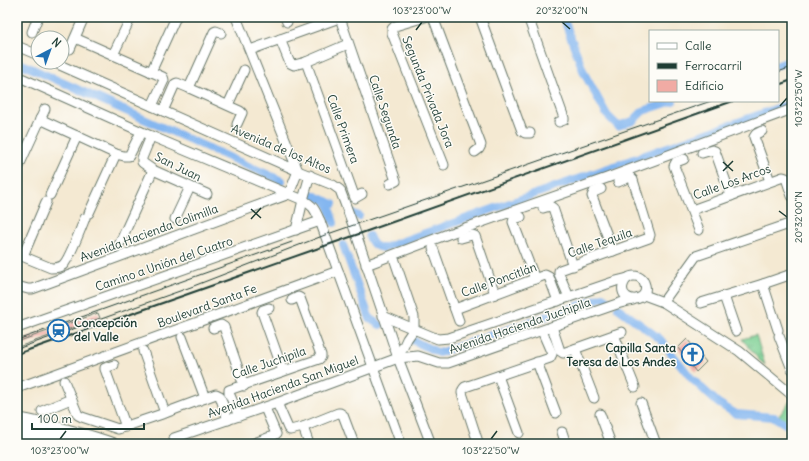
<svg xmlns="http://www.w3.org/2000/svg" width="809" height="461" font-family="Delius,sans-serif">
<defs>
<pattern id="grass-tufts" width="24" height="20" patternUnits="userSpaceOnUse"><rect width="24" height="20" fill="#7acf92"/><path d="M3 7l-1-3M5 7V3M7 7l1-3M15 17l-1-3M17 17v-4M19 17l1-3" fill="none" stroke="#63a978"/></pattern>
</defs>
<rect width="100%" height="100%" fill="#fdfcf7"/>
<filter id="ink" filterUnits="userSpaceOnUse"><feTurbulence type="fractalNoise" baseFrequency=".025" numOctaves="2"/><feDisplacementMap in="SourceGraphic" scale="8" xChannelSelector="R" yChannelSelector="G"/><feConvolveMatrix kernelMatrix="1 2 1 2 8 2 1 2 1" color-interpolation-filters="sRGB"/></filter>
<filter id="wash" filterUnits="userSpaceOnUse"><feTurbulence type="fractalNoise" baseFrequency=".012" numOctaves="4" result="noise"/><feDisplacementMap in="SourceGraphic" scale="16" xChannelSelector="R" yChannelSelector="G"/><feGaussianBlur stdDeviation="0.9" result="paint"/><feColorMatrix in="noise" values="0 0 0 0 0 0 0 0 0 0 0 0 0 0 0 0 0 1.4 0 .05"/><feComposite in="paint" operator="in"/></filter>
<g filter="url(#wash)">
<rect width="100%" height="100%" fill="#f4e9d2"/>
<polygon fill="url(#grass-tufts)" stroke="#4c8663" points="756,335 765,365 759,360 742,339"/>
<polygon fill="#7acf92" stroke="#4c8663" points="790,401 792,403 792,425 779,416"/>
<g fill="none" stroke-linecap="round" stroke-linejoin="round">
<g stroke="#83b6f0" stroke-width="8">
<polyline points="563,17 584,73 607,115 618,126 633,121 643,111 673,101"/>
<polyline points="17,62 282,181"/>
<polyline points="778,65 792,60"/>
<polyline points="311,194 333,204"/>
<polyline points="327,201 334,223"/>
<polyline points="352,213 359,216"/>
<path d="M369,236C372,244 375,247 383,248L792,103"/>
<polyline points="343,245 370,319 380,325"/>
<polyline points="618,308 660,339 692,379 718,403 736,414 774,417 792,428"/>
<polyline points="412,340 439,353 603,297 610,302"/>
</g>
</g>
<g id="blocks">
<g fill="#f1aba4">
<polygon points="98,313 100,318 18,347 17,342"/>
<polygon points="687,339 706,362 696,372 678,348"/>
</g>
</g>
</g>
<g filter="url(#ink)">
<use href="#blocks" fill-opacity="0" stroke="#6a796b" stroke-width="1"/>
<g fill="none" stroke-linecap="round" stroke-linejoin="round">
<defs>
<g id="minor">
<polyline points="236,17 298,171 289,194"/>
<polyline points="285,17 287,22"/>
<polyline points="425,17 395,26 392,29 392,33 444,165"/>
<polyline points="433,17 481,145 479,149 475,152"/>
<polyline points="480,17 522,131 525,133 530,133"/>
<polyline points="528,17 564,118 564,120 559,122"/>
<polyline points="340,18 396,181 390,184"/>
<polyline points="32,32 38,17"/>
<polyline points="75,38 163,77 164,80 152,106"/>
<polyline points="280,39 289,61 290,63 294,65 306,62 348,44"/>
<polyline points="17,46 38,55"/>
<polyline points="70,49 84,17"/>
<polyline points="250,50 342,17"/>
<polyline points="113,55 131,17"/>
<polyline points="53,62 298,171 333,185 340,190 353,225 398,358 431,444"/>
<polyline points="306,62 355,198 362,194"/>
<polyline points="151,72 176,17"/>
<path d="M17,76L151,136L303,200C314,206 315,210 320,221L401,444"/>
<polyline points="189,88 214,32 216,31 221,33"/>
<polyline points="228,105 244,70"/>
<polyline points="163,111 175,84 177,83 189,88 240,111 242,113 237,124"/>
<polyline points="40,119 116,154 124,156 129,156 141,132"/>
<polyline points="762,131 756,134 754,137 770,181"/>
<polyline points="151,136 142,158 142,162 143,163 153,170 207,194"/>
<polyline points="702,153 712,150 715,151 731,196"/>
<polyline points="684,159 676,162 674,166 699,230"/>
<polyline points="17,170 45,109"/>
<polyline points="601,189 594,192 592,196 613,251"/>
<polyline points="50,195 77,136"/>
<polyline points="543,208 550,206 553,208 573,266"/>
<polyline points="692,210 783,177 786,178 792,196"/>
<polyline points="89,213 116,154"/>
<polyline points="521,217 514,219 513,222 535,279"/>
<polyline points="175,219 190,187"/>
<polyline points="296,230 303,200 310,175"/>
<polyline points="461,238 472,235 475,236 495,294"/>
<polyline points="118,247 153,170"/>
<polyline points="433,248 459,321"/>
<path d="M17,254L51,268C55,268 59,268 63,265C69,260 81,228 85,218"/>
<polyline points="23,256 46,202"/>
<polyline points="395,261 414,317 414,329"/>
<polyline points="366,265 448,234 607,178 792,109"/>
<polyline points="763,284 778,330"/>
<polyline points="17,286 28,289 32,289 289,194"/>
<polyline points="644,295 663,302 739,351 792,395"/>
<polyline points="724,296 736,331"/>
<polyline points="569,297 559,274 559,271 560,270 649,238 650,235 633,180 630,177 618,182"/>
<polyline points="663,302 696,256 792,223"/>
<polyline points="701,303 763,284 792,274"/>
<polyline points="269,308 263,310 262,312 283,371"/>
<polyline points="455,309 545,275 549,277 558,301"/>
<polyline points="383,316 433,337 438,339 449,338 616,281 628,278"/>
<polyline points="552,327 560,351 563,353 622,332"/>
<polyline points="17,328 320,221"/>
<polyline points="213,328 221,325 224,327 244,386"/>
<polyline points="614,335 635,387"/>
<polyline points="779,336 792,369"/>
<polyline points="182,337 205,398"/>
<polyline points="575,349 594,398"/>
<polyline points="143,351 165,413"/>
<polyline points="398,358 407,339 414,329"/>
<polyline points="537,362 556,413"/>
<polyline points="114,365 105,368 105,369 126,427"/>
<polyline points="498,376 519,433"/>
<polyline points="64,381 78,415 82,417 118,429 165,413 216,394 220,396 228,420"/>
<polyline points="17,388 338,271"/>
<polyline points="277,403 288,428 290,430 303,427 338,413 340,413 343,415 354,444"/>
<polyline points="641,403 656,444"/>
<polyline points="42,411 71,399"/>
<polyline points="600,414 611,444"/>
<polyline points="239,416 229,393 229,390 319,359 321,357 321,355 300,298 298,297 292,300"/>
<polyline points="303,427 309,444"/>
<polyline points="562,432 566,444"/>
<path d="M174,438L277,403L398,358L418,356L439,363H448L614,305C620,303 626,301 633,300C635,299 637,299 639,298C650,294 646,276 634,276C624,276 618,291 627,297C629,298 631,299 633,299"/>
<path d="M478,442L462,393C462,390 463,389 465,387L550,358L552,354L542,331"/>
<polyline points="252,444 273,436 276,434 265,408"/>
</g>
<g id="major">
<path d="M17,419C31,420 45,425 59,428C78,433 96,437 113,444"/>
<polyline points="17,428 72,441 83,444"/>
<polyline points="17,437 51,444"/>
</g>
</defs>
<use href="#minor" stroke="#6a796b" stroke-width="11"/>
<use href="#major" stroke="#6a796b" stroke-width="13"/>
<use href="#minor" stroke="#fff" stroke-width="9"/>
<use href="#major" stroke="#fff" stroke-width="11"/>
<g stroke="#1f3d34" stroke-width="1">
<polyline points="778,72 792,67"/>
<polyline points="17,340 292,242"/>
<polyline points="17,349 191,287 325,235 711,101"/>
</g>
<g stroke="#1f3d34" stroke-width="2">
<polyline points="778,85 792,80"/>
<polyline points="17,354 356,235 733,101"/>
</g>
</g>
</g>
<path fill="none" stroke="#1f3d34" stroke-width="1.5" d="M562,22L570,29M416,30L422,22M780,106L787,98M723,162L733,171M723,171L733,161M251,209L261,218M779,211L787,217M251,219L261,208M60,439L66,431M491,439L497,431"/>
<defs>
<symbol id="station-ring" viewBox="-11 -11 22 22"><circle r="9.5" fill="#fdfcf7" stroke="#1f6fb2" stroke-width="1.5"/><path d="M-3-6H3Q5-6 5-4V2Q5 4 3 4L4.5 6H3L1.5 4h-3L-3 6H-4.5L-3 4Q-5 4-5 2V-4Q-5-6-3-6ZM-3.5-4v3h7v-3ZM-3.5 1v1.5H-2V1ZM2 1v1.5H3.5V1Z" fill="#1f6fb2"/></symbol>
<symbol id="church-ring" viewBox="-11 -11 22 22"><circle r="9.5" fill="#fdfcf7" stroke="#1f6fb2" stroke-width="1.5"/><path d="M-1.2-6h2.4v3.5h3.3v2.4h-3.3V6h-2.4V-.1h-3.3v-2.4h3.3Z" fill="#1f6fb2"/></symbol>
</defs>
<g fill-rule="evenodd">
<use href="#station-ring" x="46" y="318" width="25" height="25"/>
<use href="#church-ring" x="680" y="342" width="25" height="25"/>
</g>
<g text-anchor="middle" stroke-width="3" stroke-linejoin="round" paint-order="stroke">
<g font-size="12" fill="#1f3d34" stroke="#fdfcf7">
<text transform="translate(428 92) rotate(68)" y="4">Segunda Privada Jora</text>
<text transform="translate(385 112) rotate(71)" y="4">Calle Segunda</text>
<text transform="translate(343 129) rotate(70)" y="4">Calle Primera</text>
<text transform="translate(281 149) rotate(23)" y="4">Avenida de los Altos</text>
<text transform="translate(178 167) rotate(26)" y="4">San Juan</text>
<text transform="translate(732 182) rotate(-20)" y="4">Calle Los Arcos</text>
<text transform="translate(149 233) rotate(-20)" y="4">Avenida Hacienda Colimilla</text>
<text transform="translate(600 243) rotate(-19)" y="4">Calle Tequila</text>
<text transform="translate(164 264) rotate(-19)" y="4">Camino a Unión del Cuatro</text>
<text transform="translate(499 280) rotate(-20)" y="4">Calle Poncitlán</text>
<text transform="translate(207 306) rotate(-20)" y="4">Boulevard Santa Fe</text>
<text transform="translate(520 326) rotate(-19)" y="4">Avenida Hacienda Juchipila</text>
<text transform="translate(269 363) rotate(-19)" y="4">Calle Juchipila</text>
<text transform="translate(283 387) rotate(-20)" y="4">Avenida Hacienda San Miguel</text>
</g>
<g font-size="12" font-weight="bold" fill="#1f3d34" stroke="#fdfcf7" text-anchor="start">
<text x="74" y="327">Concepción<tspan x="74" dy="14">del Valle</tspan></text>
<text x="676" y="352" text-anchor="end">Capilla Santa<tspan x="676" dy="14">Teresa de Los Andes</tspan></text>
</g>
</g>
<rect width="809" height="461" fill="none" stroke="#fdfcf7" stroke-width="44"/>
<rect x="649" y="30" width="130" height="72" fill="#fdfcf7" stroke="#a4b0a9"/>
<rect x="657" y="43" width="20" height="6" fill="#ffffff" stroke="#a4b0a9"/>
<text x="685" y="50" font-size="12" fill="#1f3d34">Calle</text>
<rect x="657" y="63" width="20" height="6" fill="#1f3d34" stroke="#a4b0a9"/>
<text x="685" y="70" font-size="12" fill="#1f3d34">Ferrocarril</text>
<rect x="657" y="80" width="20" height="12" fill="#f1aba4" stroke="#a4b0a9"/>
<text x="685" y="90" font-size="12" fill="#1f3d34">Edificio</text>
<g transform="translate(50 50) rotate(41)"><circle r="19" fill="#fdfcf7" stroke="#a4b0a9"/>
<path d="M0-3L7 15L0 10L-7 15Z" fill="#1f6fb2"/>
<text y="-6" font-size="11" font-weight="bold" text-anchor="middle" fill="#1f3d34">N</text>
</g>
<path d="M32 423v6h112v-6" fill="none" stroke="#1f3d34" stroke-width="2"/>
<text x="38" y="423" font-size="12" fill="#1f3d34" stroke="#fdfcf7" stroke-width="3" paint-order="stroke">100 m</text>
<rect x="22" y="22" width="765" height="417" fill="none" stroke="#1f3d34" stroke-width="1.5"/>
<g font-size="10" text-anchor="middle" fill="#1f3d34">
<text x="422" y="14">103°23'00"W</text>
<text x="562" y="14">20°32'00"N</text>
<text transform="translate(798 98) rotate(-90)" y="4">103°22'50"W</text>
<text transform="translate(798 217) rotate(-90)" y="4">20°32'00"N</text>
<text x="60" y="454">103°23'00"W</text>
<text x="491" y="454">103°22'50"W</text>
</g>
</svg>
